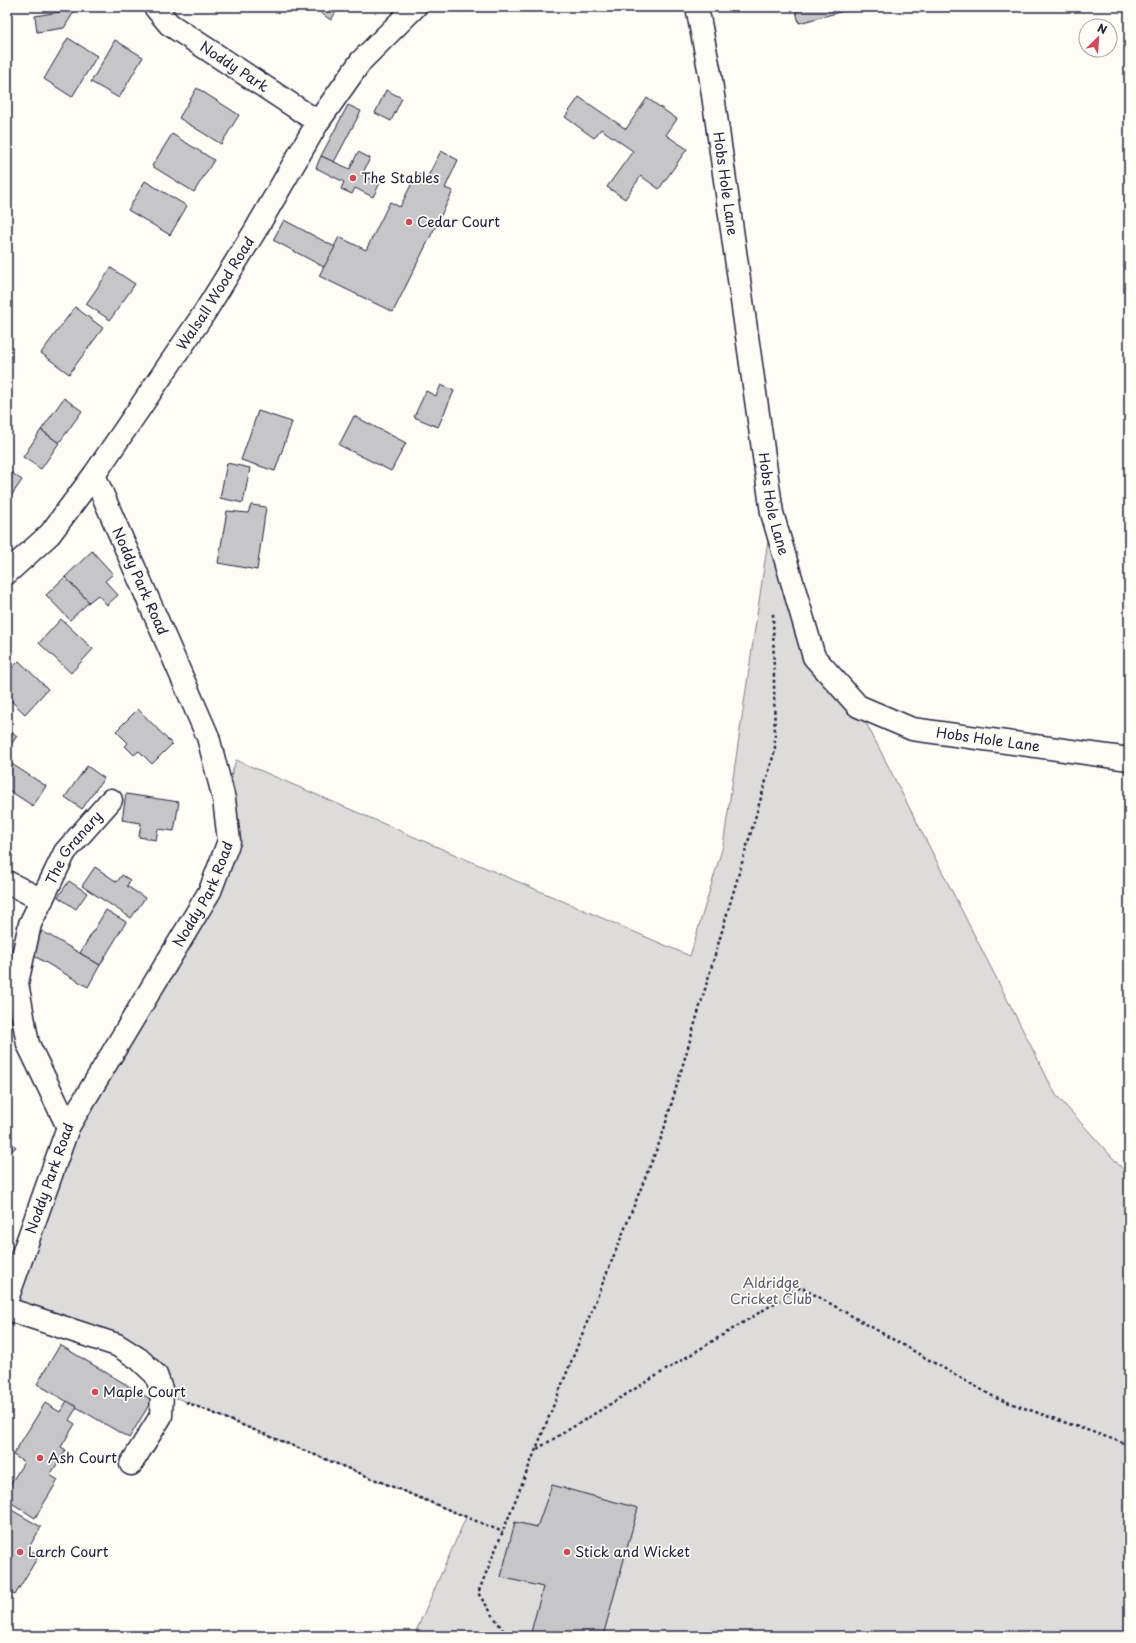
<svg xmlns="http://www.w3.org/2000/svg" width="1136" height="1643" font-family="'Playpen Sans',sans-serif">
<rect width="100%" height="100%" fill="#fdfcf7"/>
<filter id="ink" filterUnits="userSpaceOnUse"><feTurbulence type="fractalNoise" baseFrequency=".025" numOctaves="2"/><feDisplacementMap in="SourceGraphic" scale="8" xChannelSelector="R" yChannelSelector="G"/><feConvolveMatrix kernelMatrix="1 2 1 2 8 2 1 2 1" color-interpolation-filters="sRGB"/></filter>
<g filter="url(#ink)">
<polygon fill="#dddcdb" stroke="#807f8b" points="772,513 814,657 858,707 1056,1095 1129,1176 1129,1636 414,1636 466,1517 162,1392 139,1359 7,1309 68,1127 210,891 224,799 236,760 690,956 723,846"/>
<g fill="#c6c6c8" stroke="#22223b">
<polygon points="52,7 77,7 64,28 37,32 35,16 60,12"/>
<polygon points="312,7 339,7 331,20"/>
<polygon points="795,7 855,7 855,8 799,23"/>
<polygon points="68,38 97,56 72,97 44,79"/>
<polygon points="115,40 143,57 119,98 91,82"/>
<polygon points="197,88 239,115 221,144 179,118"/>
<polygon points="386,90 402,98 391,121 375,113"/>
<polygon points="579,97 626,129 647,98 677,119 666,135 687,149 659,189 641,176 625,199 607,187 633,151 601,129 594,138 565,117"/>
<polygon points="348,105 361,111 334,162 321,156"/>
<polygon points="172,134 214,160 194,192 152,166"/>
<polygon points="441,151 458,160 445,188 453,191 393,312 319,276 339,237 366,250 390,202 400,207 417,173 427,178"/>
<polygon points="358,152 370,158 362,175 380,183 373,197 355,188 352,194 341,189 344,182 316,168 321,156 350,169"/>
<polygon points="145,181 187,206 170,235 128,210"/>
<polygon points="284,220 335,247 324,267 273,240"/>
<polygon points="111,268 135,284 110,320 86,304"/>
<polygon points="75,307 103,328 69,374 41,353"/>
<polygon points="441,385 454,391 438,427 414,417 426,391 436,396"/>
<polygon points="64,398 82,411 59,443 41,430"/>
<polygon points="258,411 292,422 275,471 241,460"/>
<polygon points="354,416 406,443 391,471 339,445"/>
<polygon points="41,430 59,443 41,469 23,457"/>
<polygon points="227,463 250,468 243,503 220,498"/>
<polygon points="7,470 22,480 7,502"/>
<polygon points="251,505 266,507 257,570 218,563 227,511 248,513"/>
<polygon points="92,551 113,574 105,581 118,595 107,605 98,595 89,602 65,577"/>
<polygon points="65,577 89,602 70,620 46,595"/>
<polygon points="61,619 93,649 71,673 39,643"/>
<polygon points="19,661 48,689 25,714 7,697 7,673"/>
<polygon points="138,709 172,744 152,764 139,751 134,755 125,746 128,743 116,731"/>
<polygon points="7,729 17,736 10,746 7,746"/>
<polygon points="7,761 46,786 33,806 7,789"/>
<polygon points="87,766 104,778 82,809 65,797"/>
<polygon points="126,794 179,802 174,831 158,829 156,840 139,837 141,823 122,820"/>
<polygon points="95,867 117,882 122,875 130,880 127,886 145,898 131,918 82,886"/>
<polygon points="69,881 87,893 76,909 58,897"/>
<polygon points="106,910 126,922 100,965 80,953"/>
<polygon points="42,931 100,965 88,987 29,953"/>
<polygon points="7,1138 16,1147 7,1155"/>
<polygon points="60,1345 152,1400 129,1438 37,1384"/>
<polygon points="67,1401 77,1407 69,1420 75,1424 61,1447 66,1450 50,1475 58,1480 35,1518 7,1500 7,1490 24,1462 13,1455 45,1403 60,1412"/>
<polygon points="552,1485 638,1508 603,1636 530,1636 543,1587 501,1577 515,1522 537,1527"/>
<polygon points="8,1508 41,1527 28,1549 39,1555 15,1595 7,1591"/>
</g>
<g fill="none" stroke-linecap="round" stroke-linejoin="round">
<defs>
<g id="minor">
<path id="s1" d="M155,7L169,24L318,122"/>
<path id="s2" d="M697,7L710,74L772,513L814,657L858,706L912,729L1129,759"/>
<path id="s3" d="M7,573L50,534L94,475L203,315L255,231L318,122L361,61L415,7"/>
<polyline points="7,882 42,900"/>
<path id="s4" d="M68,1127L28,1044L17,983L30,924L65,852L111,800"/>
<path id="s5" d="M7,1299L68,1127L210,891L229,841L224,799L208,737L94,475"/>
<polyline points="7,1309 117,1345 139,1359 156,1375 162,1392 161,1416 131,1464"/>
</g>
</defs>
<use href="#minor" stroke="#22223b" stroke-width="25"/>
<g stroke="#22223b" stroke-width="2.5" stroke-dasharray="3 3" stroke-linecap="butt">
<polyline points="186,1402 503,1532"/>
<polyline points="537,1449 801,1287 996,1398 1129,1445"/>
<polyline points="507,1636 478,1593 662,1136 775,750 773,611"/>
</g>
<use href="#minor" stroke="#fdfcf7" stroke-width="22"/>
</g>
</g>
<g fill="#d1495b" stroke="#fdfcf7" stroke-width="1.5">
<circle cx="353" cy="178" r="4"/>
<circle cx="409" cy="222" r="4"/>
<circle cx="95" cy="1392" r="4"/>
<circle cx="40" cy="1458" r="4"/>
<circle cx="20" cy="1552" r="4"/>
<circle cx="567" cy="1552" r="4"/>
</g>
<g text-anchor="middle" stroke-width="3.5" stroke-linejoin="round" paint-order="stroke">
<g font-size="14" fill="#22223b" stroke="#fdfcf7">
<text dy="5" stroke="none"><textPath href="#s1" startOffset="100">Noddy Park</textPath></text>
<text dy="5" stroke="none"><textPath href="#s2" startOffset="179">Hobs Hole Lane</textPath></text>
<text dy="5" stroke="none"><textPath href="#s3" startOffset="350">Walsall Wood Road</textPath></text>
<text dy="5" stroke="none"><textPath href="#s2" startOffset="503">Hobs Hole Lane</textPath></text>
<text transform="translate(140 581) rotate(66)" y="5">Noddy Park Road</text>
<text dy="5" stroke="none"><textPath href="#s2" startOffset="863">Hobs Hole Lane</textPath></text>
<text dy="5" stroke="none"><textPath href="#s4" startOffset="303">The Granary</textPath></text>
<text dy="5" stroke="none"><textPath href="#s5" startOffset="452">Noddy Park Road</textPath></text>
<text dy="5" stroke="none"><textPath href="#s5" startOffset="128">Noddy Park Road</textPath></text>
</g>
<g font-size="14" fill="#22223b" stroke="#fdfcf7" text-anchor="start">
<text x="361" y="183">The Stables</text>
<text x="417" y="227">Cedar Court</text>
<text x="103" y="1397">Maple Court</text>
<text x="48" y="1463">Ash Court</text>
<text x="28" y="1557">Larch Court</text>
<text x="575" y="1557">Stick and Wicket</text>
</g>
<g font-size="14" fill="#5a5a6b" stroke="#fdfcf7">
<text x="771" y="1288">Aldridge<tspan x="771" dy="16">Cricket Club</tspan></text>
</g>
</g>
<rect width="1136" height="1643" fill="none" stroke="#fdfcf7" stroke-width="24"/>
<rect x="12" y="12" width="1112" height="1619" fill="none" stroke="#22223b" stroke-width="1.5" filter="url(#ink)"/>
<g transform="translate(1098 38) rotate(25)"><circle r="19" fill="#fdfcf7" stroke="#a5a5ac"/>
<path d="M0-3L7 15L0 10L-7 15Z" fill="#d1495b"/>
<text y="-6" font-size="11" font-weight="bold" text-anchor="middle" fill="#22223b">N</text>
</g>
</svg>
